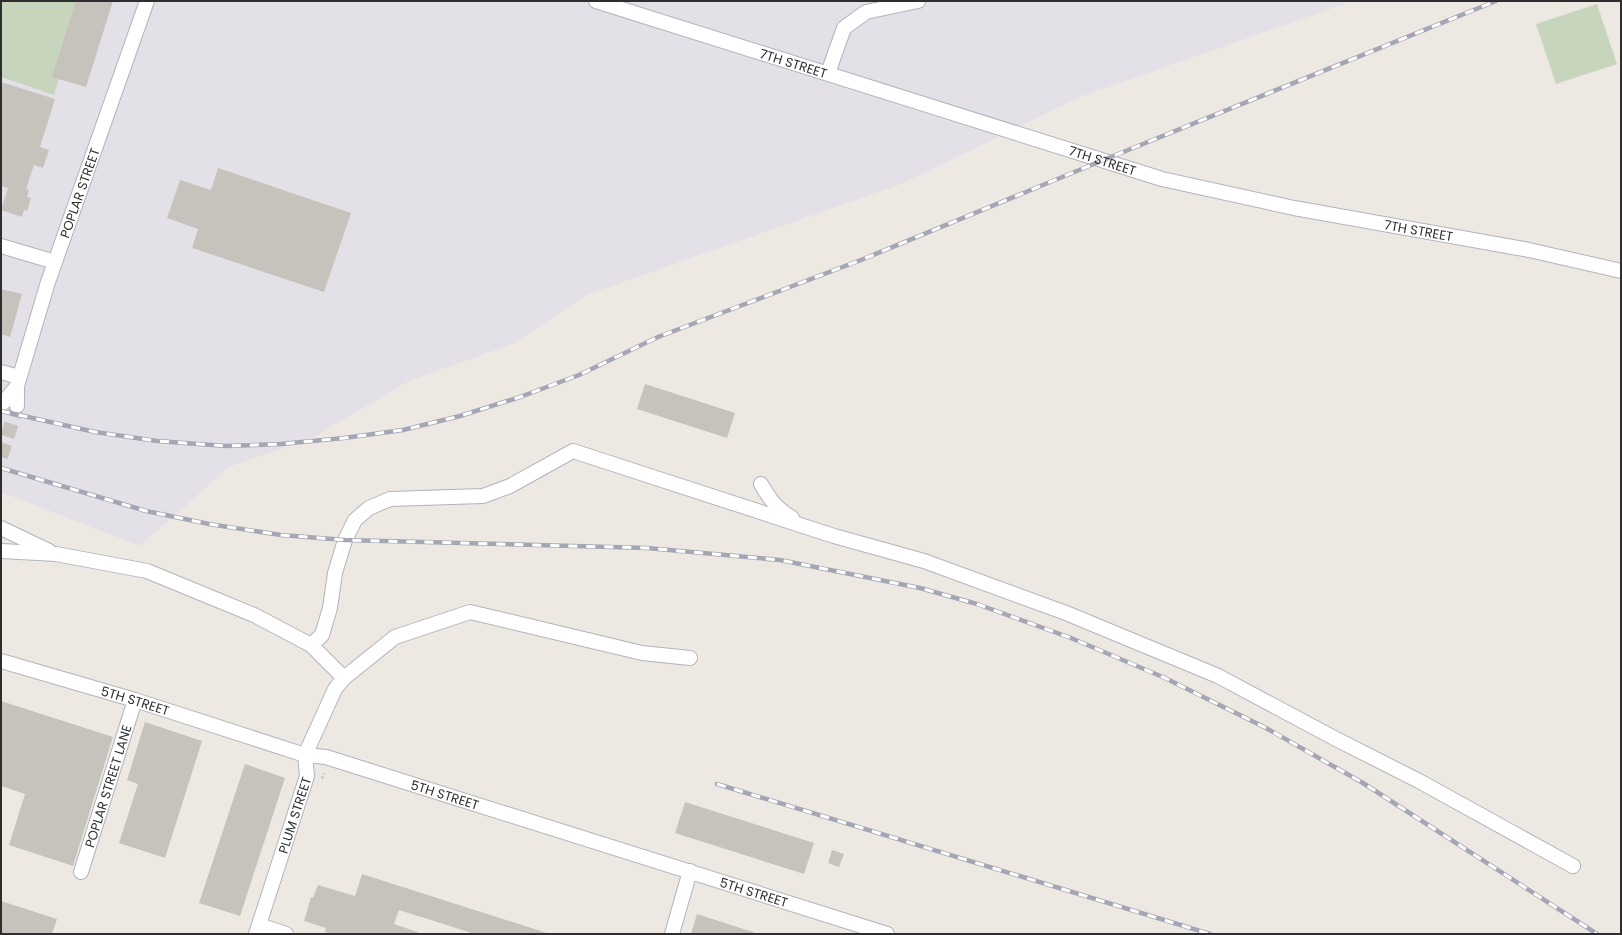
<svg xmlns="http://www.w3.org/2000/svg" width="1622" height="935" font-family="Poppins,sans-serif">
<rect width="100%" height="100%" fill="#ede9e2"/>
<polygon fill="#e3e1e7" points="1,1 1353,1 1080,97 901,184 589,294 513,344 409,381 312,438 229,467 140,546 1,492"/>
<g fill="#c6d5bb">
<polygon points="1,1 81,1 54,95 1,77"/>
<polygon points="1597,4 1617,64 1556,84 1536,24"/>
</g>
<g fill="#c6c3bd">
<polygon points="76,1 113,1 86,87 52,77"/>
<polygon points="1,82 55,99 40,147 49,150 43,168 34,165 26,189 29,190 27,197 31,198 27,211 24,210 22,217 1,210 8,188 1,186"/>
<polygon points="218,168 351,213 324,292 192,248 198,229 167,218 180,180 211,190"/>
<polygon points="1,289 22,294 10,337 1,334"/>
<polygon points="645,384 735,413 727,438 637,409"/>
<polygon points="1,701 113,737 73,866 9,845 25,794 1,786"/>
<polygon points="145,722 202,741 165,858 119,843 138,784 127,780"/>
<polygon points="245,764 285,778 240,916 199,903"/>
<polygon points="685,802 814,843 804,874 675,833"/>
<polygon points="832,850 844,854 839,867 828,863"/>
<polygon points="362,874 550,934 475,934 399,910 394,924 423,934 332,934 325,932 326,928 304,921 311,897 313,898 318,885 355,896"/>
<polygon points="1,901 57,919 52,934 1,934"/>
<polygon points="697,914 759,934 691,934"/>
</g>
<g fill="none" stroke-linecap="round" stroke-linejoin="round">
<polyline stroke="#c7c4be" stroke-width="14" stroke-dasharray="14 7" stroke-linecap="butt" points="1,457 17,406"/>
<defs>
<g id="minor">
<path id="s1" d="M596,1L1162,179L1294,208L1529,250L1621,271"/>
<polyline points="828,73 844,28 866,12 918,1"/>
<polyline points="1,246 55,262"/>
<polyline points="1,372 19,377"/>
<polyline points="3,403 17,386"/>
<path id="s2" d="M17,406V386L48,282L147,1"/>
<path d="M761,484C771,501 775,507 792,518"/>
<polyline points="1,528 49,551"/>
<polyline points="1,551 56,554 147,571 254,615 311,645 344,678"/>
<polyline points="311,645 322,635 330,608 335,573 345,540 355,520 369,508 390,499 483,496 510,486 573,451 834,536 924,561 1066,613 1218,676 1336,739 1419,781 1573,866"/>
<path id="s3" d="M1,661L135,700L305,755L326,757L887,934"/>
<path id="s4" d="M81,872L135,700"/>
<polyline points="259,925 286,934"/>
<path id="s5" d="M256,934L307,776L305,755L335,689L344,678L395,637L470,612L642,653L690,658"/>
<polyline points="672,934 690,871"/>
</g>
</defs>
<use href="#minor" stroke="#b2b3bc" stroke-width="16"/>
<polyline stroke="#c9c9c9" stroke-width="2.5" stroke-dasharray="3 2" stroke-linecap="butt" points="322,779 324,773"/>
<use href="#minor" stroke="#fff" stroke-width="14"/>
<defs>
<g id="rail">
<polyline points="1,411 95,432 157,441 226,446 281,444 344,438 403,430 460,416 520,397 579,375 658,337 861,260 1101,161 1496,1"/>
<polyline points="1,468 146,511 209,524 281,535 345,540 647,548 780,560 920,588 977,604 1071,638 1165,678 1266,728 1363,783 1597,934"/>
<polyline points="717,784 1210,934"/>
</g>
</defs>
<use href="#rail" stroke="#a5a6b5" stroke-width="4.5"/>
<use href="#rail" stroke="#fff" stroke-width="3" stroke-dasharray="9" stroke-linecap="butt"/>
</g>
<g text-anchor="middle" stroke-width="4" stroke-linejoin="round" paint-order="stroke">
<g font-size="13" fill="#2e2e2e" stroke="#fff">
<text dy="5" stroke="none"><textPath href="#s1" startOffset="207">7TH STREET</textPath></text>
<text dy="5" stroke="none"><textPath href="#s1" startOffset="531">7TH STREET</textPath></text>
<text dy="5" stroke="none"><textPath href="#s2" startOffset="223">POPLAR STREET</textPath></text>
<text dy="5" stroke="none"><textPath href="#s1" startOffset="855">7TH STREET</textPath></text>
<text dy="5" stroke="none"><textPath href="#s3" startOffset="140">5TH STREET</textPath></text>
<text dy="5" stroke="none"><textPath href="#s4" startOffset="90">POPLAR STREET LANE</textPath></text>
<text dy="5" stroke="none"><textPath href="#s3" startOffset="464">5TH STREET</textPath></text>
<text dy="5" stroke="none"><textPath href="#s5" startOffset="125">PLUM STREET</textPath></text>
<text dy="5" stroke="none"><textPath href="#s3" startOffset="788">5TH STREET</textPath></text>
</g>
</g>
<rect width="1622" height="935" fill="none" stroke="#2e2e2e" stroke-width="4"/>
</svg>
